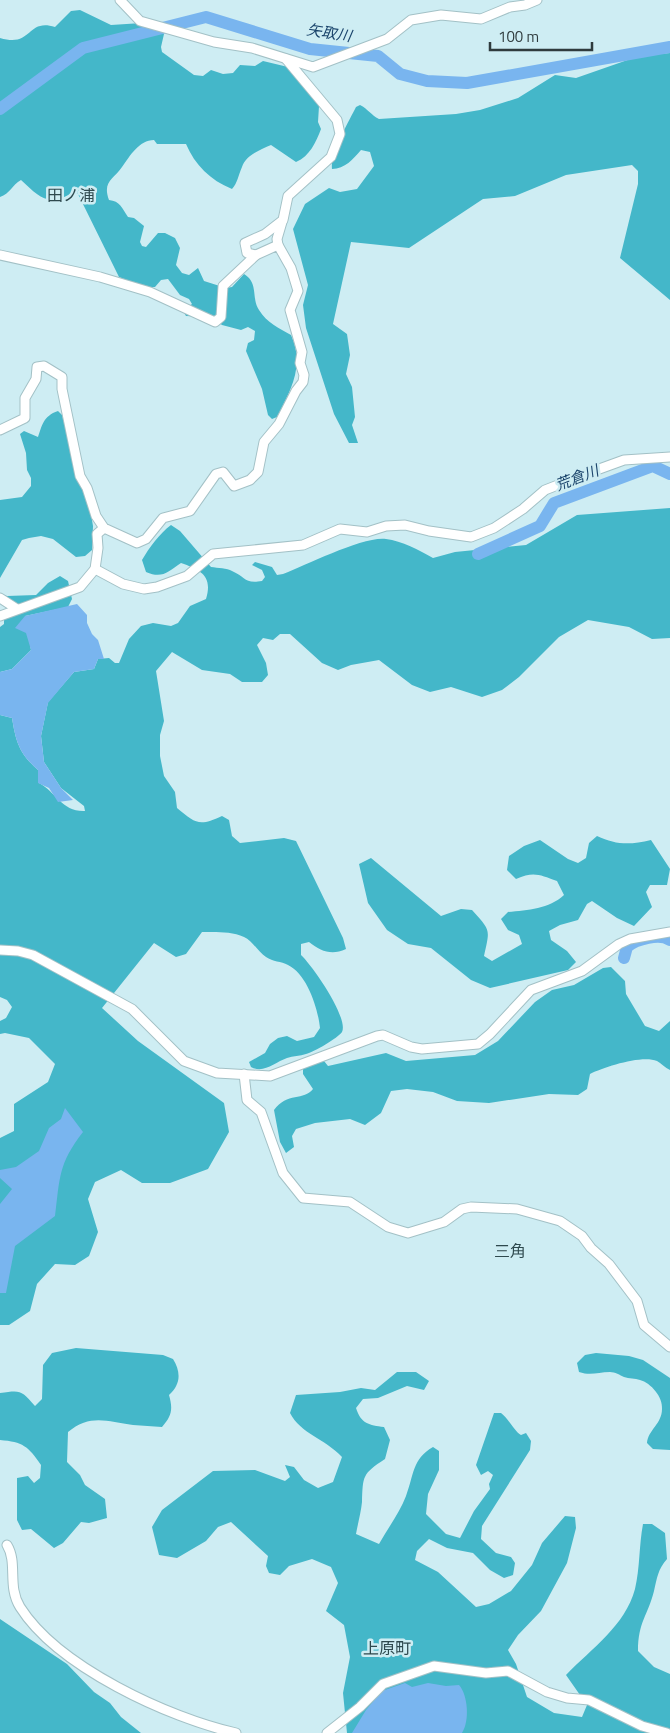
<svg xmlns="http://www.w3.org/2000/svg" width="670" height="1733" font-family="'Titillium Web','Noto Sans JP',sans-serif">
<rect width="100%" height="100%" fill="#ceedf3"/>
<g fill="#44b7c9">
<path d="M80,10L111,25L142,23L162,31L164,34L161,47L162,52L194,75L203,76L211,70L223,74L233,73L240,65L255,66L263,61L288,67L319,106L318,122L321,129C316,142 310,156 296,162L271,145C260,150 246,155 242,167C238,176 238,182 232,189C210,180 195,165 186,144H157L154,140C139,140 130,156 122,167C114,179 102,181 109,200C120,201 122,208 128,217L134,218L144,226L140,242L142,246L146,247L158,233H165L175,238L180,248L176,265L182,273L189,275L198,268L204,281L226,288L232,287L244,274C259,283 251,298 259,310C267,323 279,328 291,335C305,365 291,390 277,417L272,419L268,415L262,389L246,351L248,343L254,340L255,331L248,327L241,330L222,325L212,317L186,316L183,311L192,304L189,299L180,295L168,279L161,280L155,287H144L119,277L78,194L72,193C48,207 39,197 21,180C12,185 10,194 0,197V38C33,48 26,18 55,27L71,11Z"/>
<path d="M670,53V300L620,258L638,184V171L632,165L566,175L515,196L483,199L409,248L351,242L333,324L347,334L350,355L346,374L352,387L355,417L352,425L358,443H349L334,414L306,328L303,305L308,285L293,229L305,204L329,188L340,192L357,189L374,166L370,152L361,150C353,159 345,169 332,169C330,154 349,121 356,107L360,105C368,109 371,115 379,119L456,114L480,110L518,98L555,75L576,78L639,56Z"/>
<path d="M58,411L62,415L78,477L88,497L93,526L92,550L85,556L76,557L53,539L41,536L29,538L22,540L0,578V500L22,497L31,486V478L27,470L26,453L20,434L24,431L38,437C42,426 43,416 58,411Z"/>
<path d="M670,508V638L652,639L629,627L588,620L559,637L519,677L502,690L482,697L451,687L430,692L412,685L379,660L351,665L338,670L322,663L290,634H280L273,640L263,638L257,645L266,663L268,675L262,682H242L230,674L202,670L172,652L156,671L164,721L160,735V756L164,776L175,792L177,808C195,823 199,827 222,816L229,820L232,836L240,843L284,838L296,841L343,938L346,949C331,956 321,951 309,942L301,944V955C312,965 349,1018 342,1032C338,1038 314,1052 306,1054C300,1056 293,1056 287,1058C275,1062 264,1074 251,1067L249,1062L265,1053L270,1044L278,1038L287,1036L297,1041L314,1037L320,1028C318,1008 307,974 288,965C281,961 273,962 266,957C258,952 252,940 244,937C231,931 215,932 202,932L186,954L176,957L154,943L102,1008L138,1041L224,1103L229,1132L208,1169L170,1183H142L121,1170L95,1182L88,1199L98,1232L89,1256L75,1265L55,1264L37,1284L30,1311L9,1325H0V1138L14,1131V1104L48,1082L55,1064L29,1038L5,1033L0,1034V1021L6,1018L12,1007L7,1000L0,997V715L12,718C16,742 19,753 38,770L39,783C56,792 62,812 85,811L84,806L61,788L44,762L41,736L48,702L74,672L94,669L98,659L109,658L115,663H119L129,639L141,626L153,623L171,626L178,623L190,606L206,599C213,576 201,570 181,563C168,572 162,579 146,572L142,560C149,548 160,533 171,525L180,531L211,567C218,568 227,568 232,571C246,577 244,584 262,581L265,577L262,570L252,565L255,562L272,567L277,575L283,574C307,565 363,536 386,539C402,541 419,550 433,558L455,552L526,545L577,515Z"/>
<polygon points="60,576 68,581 72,599 68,607 25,616 31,650 12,669 0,672 0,627 4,624 4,618 9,609 0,602 0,593 7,596 36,595 48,583"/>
<path d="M597,836C616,845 630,845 651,840L670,869L667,885H650L646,892L652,907L634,926L617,918L592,901L587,904L578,920L560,925L549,931L551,940L567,951L576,962L568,970L490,988L471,980L431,948L408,944L387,930L368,903L359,864L371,858L441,916L461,909L472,910C491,931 490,929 484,956L492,961L522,944L519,935L508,930L501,919L508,912C528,910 549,909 564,895L557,881C540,875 534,871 516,879L507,870L509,856L524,846L540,840L568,859L578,863L586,858L589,843Z"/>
<path d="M611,967L625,981L626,994L645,1026L659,1031L670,1021V1070C665,1068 661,1063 657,1061C641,1055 605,1067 590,1074L587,1089L578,1095L549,1094L489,1103L457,1101L433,1092L407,1089L391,1091L381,1113L365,1125L350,1119L315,1123L296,1129L292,1136L294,1147L286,1153L280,1142L274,1110C287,1092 304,1101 313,1089L303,1074V1068L324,1061L328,1066L386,1053L406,1061L475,1055L498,1041L535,1002L552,990L574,985L603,968Z"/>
<path d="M76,1348L163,1355L173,1359C181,1372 181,1384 169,1395C173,1409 172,1416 162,1427C152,1426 143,1426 133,1425C108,1422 91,1413 68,1432L67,1462L80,1475L85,1485L105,1499L107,1518L89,1523L81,1522L63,1543L54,1548L31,1529L22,1530L17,1520V1478L28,1476L34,1483L40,1478L41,1465C28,1446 23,1442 0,1440V1393C21,1390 21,1390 35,1406L42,1399L43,1365L52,1353Z"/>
<path d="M596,1353L629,1356L643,1360L670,1378V1450L653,1449L647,1443C648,1430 662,1424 662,1409C663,1397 651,1383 640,1380C635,1378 629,1379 624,1377C620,1375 615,1372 610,1372C598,1372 591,1376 579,1372L577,1363L585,1355Z"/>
<path d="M397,1372H416L429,1381L424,1390L407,1386L378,1398L363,1399L356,1408C361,1424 369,1425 384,1427L390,1440L385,1459C362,1474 363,1476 362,1502C361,1512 358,1523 356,1534L379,1544C388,1528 400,1512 406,1496C414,1475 412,1459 433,1447L439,1451V1470L428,1494L426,1514L446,1534L460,1538L474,1511L490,1489L489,1484L493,1475L488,1471L481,1475L476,1465L494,1413H501C508,1418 515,1432 521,1435L526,1433L531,1441L530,1450L482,1526L481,1539L496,1553L511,1557L515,1563L513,1575L504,1578L490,1570L473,1553L447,1548L429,1539L417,1551L415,1560L438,1572L476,1607L489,1604L511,1591L532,1565L542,1543L565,1516L575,1517L576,1528L567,1563L541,1611L518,1635L508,1650L516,1664L527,1697L554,1713L582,1717L587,1705L566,1675C592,1648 625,1626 635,1589C640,1568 639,1545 643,1524H652L665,1533L667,1559C658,1569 657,1578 654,1591C648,1615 638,1622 638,1651L654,1667L670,1674V1733H347L343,1693L350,1657L344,1625L326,1611L338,1583L331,1567L312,1559L289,1566L280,1575L269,1573L266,1566L268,1556L231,1522L218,1527L206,1541L177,1558L159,1555L152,1527L162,1510L213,1471L255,1470L285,1481L290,1477L285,1465L294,1467L304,1480L318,1488L333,1482L342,1457C324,1438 301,1434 290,1413L296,1395L340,1392L361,1388L375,1390Z"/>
<polygon points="0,1619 67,1664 94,1692 110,1703 121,1717 141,1733 0,1733"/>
</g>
<g fill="#79b5ef">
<path d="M77,604L87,615V623L92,634L98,640L104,659H98L94,669L74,672L48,703L41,736L44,762L61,788L73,800L58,802L49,788L38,783V770C19,753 16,742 12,718L0,715V672L12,669L31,650L26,633L15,628L25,616Z"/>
<path d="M65,1108L83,1132C58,1164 60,1178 55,1216L15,1246L6,1293H0V1204L12,1189L0,1178V1170L16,1167L39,1151L49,1128L61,1119Z"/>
<path d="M405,1683L412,1687L428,1683L446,1686L459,1685C468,1695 470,1721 462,1733H352L366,1710L382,1691Z"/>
</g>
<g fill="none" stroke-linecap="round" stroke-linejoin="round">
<g stroke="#79b5ef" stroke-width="12">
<polyline points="0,109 83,48 206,17 310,49 378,56 400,74 427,81 467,83 670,47"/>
<polyline points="478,554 540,526 554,503 653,466 670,474"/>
<path d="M624,958L627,947C636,939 660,933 670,940"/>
</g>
<defs>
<g id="minor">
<polyline points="120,0 140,21 214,42 252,48 313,67 387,39 411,20 441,15 481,19 510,7 525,5 537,0"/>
<polyline points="278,245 277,239 282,222"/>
<polyline points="0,255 100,277 150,292 215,322 221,317 223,286 256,255 278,245 291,268 298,291 290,310 302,352 300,363 304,375 303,382 296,391 279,424 264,442 258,472 250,480 234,486 223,472 216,474 190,511 163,518 146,539 137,543 104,528 96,516 87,488 80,476 62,389 62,377 44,366 37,367 36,379 25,398 25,418 0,430"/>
<polyline points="256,255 247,253 245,243 265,234 283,220 288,196 331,157 340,134 337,120 286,59"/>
<polyline points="95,569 123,584 144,589 157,587 187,576 213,554 303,545 340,529 367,532 386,526 405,525 429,531 471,537 494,528 523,509 545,490 591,472 624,460 670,457"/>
<polyline points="0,598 17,609"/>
<polyline points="0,616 80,587 95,569 98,548 97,534 104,528"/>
<polyline points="0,950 18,951 33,955 132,1009 184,1061 217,1073 270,1076 377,1036 383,1035 411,1047 422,1049 478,1044 490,1034 531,990 582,971 619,944 630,939 670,932"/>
<polyline points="244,1074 247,1100 261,1112 283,1173 303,1198 350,1202 388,1227 408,1233 444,1222 462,1209 471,1207 517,1209 560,1221 582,1236 591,1248 609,1264 637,1301 644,1325 670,1347"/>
<path d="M7,1545C18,1563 7,1586 20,1607C58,1667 169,1718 236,1733"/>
<polyline points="327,1733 360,1707 383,1684 434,1666 486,1673 508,1671 547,1692 567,1698 589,1700 642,1726 667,1733"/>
</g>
</defs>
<use href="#minor" stroke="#a3c1c6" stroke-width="11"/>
<use href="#minor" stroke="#fff" stroke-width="9"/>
</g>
<g text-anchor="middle" stroke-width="5" stroke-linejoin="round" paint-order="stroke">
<g font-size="15" font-style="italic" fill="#1b456c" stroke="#ceedf3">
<text transform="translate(329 33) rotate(9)" y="5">矢取川</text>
<text transform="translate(577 478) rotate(-21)" y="5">荒倉川</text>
</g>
<g font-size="16" fill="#2e494e" stroke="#ceedf3">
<text x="71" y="201">田ノ浦</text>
<text x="510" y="1257">三角</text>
<text x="387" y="1654">上原町</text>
</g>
</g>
<path d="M490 42v8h102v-8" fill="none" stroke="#2f3b3d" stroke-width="2.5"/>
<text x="498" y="42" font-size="15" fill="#2f3b3d" stroke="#ceedf3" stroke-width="4" paint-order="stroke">100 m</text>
</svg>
